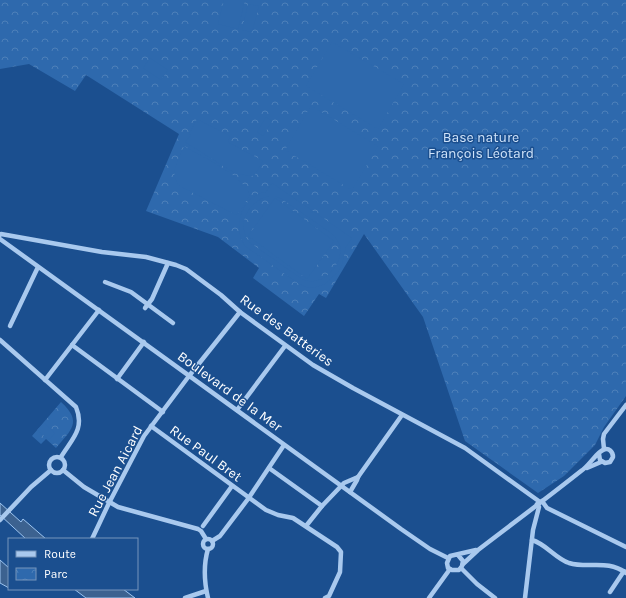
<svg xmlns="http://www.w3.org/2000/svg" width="626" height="598" font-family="Karla,sans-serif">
<defs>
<pattern id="park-crowns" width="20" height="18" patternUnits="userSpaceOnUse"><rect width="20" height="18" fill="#2e69ad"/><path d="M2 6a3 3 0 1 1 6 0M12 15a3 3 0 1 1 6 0" fill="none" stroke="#4d80b9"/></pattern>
</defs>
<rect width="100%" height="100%" fill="#1b4f8f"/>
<g fill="url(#park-crowns)">
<polygon points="0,0 626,0 626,396 604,427 595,445 564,476 538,493 465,441 423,317 364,234 326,298 319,294 304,316 253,278 259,268 218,237 146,211 179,134 86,75 75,91 29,64 0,69"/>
<path d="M61,402C83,422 71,430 56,448L46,439L41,444L32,436Z"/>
</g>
<g fill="#2e69ad" fill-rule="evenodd">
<polygon points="224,0 245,0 238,29 218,24"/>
<polygon points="248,4 259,6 252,32 242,30"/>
<polygon points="332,42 404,84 378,129 306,86"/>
<polygon points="150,58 168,70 161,80 143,68"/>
<polygon points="311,106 378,146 352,190 285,150"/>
<polygon points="266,117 272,121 263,136 257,132"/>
<polygon points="197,119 230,136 228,142 263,161 254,176 236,174 185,142 191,135 189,134"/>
<path d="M184,146C203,157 242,175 250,195C245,201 242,211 236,215L180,186C168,174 179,159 184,146Z"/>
<path d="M272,183L352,238L346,247L342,264L338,272L325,284L313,288L306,287L299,284L245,246C232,228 241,195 266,192ZM269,196H275L282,199L331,233C335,237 339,241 340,246C343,267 321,288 302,279L249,242C236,224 248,201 269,196Z"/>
<polygon points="275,198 334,241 307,279 248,236"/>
<polygon points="44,423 55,433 49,440 37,430"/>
</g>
<g fill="#3c6290" stroke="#9cc4f0">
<polygon points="0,503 21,522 23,519 46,539 26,539 0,515"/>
<polygon points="0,560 9,568 9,588 0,583"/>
<polygon points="74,589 123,589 135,598 86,598"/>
</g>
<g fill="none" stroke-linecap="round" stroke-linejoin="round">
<g stroke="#a9c9ee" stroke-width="4.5">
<polyline points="0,235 1,234 102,252 146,257 176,265 186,269 221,295 240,312 313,365 353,388 465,448 540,502"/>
<polyline points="0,239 401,529 430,549 448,558"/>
<polyline points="105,282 131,292 173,323"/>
<polyline points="145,308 152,299 168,263"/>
<polyline points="10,326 38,267"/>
<path d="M0,340L76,407C85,429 72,439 61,457"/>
<polyline points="72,345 163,412"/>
<polyline points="117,379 144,342"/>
<polyline points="45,380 99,310"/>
<polyline points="237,410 285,346"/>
<polyline points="151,426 266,510 278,515 293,518 337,547 341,552 340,572 329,596 325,598"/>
<polyline points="604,449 603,439 604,434 626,405"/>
<circle cx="57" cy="465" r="8"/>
<polyline points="269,468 322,506"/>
<polyline points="587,468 601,462"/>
<polyline points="63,470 84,487 118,507 198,529 201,531 206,539"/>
<polyline points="350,492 357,480 358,477 402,415"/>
<polyline points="542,501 547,508 626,547"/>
<polyline points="0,520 31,487 51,470"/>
<polyline points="203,526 232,486"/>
<polyline points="306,526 322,506 344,483 358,477"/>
<polyline points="92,539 109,503 144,436 189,376 240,312"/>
<circle cx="208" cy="544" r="5"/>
<path d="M532,540C546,544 555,558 569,563C589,569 607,559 626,573"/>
<polyline points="212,541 220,536 248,499 284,445"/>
<polyline points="458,555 463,561 462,566 459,570 452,570 448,568 447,563 450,556 476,550"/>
<path d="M463,564L478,550C512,524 547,498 581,471C588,467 597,452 603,450C609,447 613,452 613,457L610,462L605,463L600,460L599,454"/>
<polyline points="461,568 477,584 495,598"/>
<polyline points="610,592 624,571"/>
<polyline points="185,598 206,591"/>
<path d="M208,598C204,581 203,566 208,549"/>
<polyline points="429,598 450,569"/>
<polyline points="525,598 533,530 539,507 537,504"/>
</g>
</g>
<g text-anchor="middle" stroke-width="3" stroke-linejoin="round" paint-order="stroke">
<g font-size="14" fill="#cfe3fa" stroke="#1b4f8f">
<text x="481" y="142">Base nature<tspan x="481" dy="16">François Léotard</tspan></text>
</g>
<g font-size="14" fill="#fff" stroke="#1b4f8f">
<text transform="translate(287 330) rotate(36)" y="5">Rue des Batteries</text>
<text transform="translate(230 391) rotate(36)" y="5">Boulevard de la Mer</text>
<text transform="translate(206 453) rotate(36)" y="5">Rue Paul Bret</text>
<text transform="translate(115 471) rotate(-62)" y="5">Rue Jean Aicard</text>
</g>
</g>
<rect x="8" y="538" width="130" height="52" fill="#1b4f8f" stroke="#7695bc"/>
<rect x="16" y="551" width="20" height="6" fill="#a9c9ee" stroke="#7695bc"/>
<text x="44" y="558" font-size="12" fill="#ffffff">Route</text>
<rect x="16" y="568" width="20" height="12" fill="url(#park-crowns)" stroke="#7695bc"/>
<text x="44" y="578" font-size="12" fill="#ffffff">Parc</text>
</svg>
